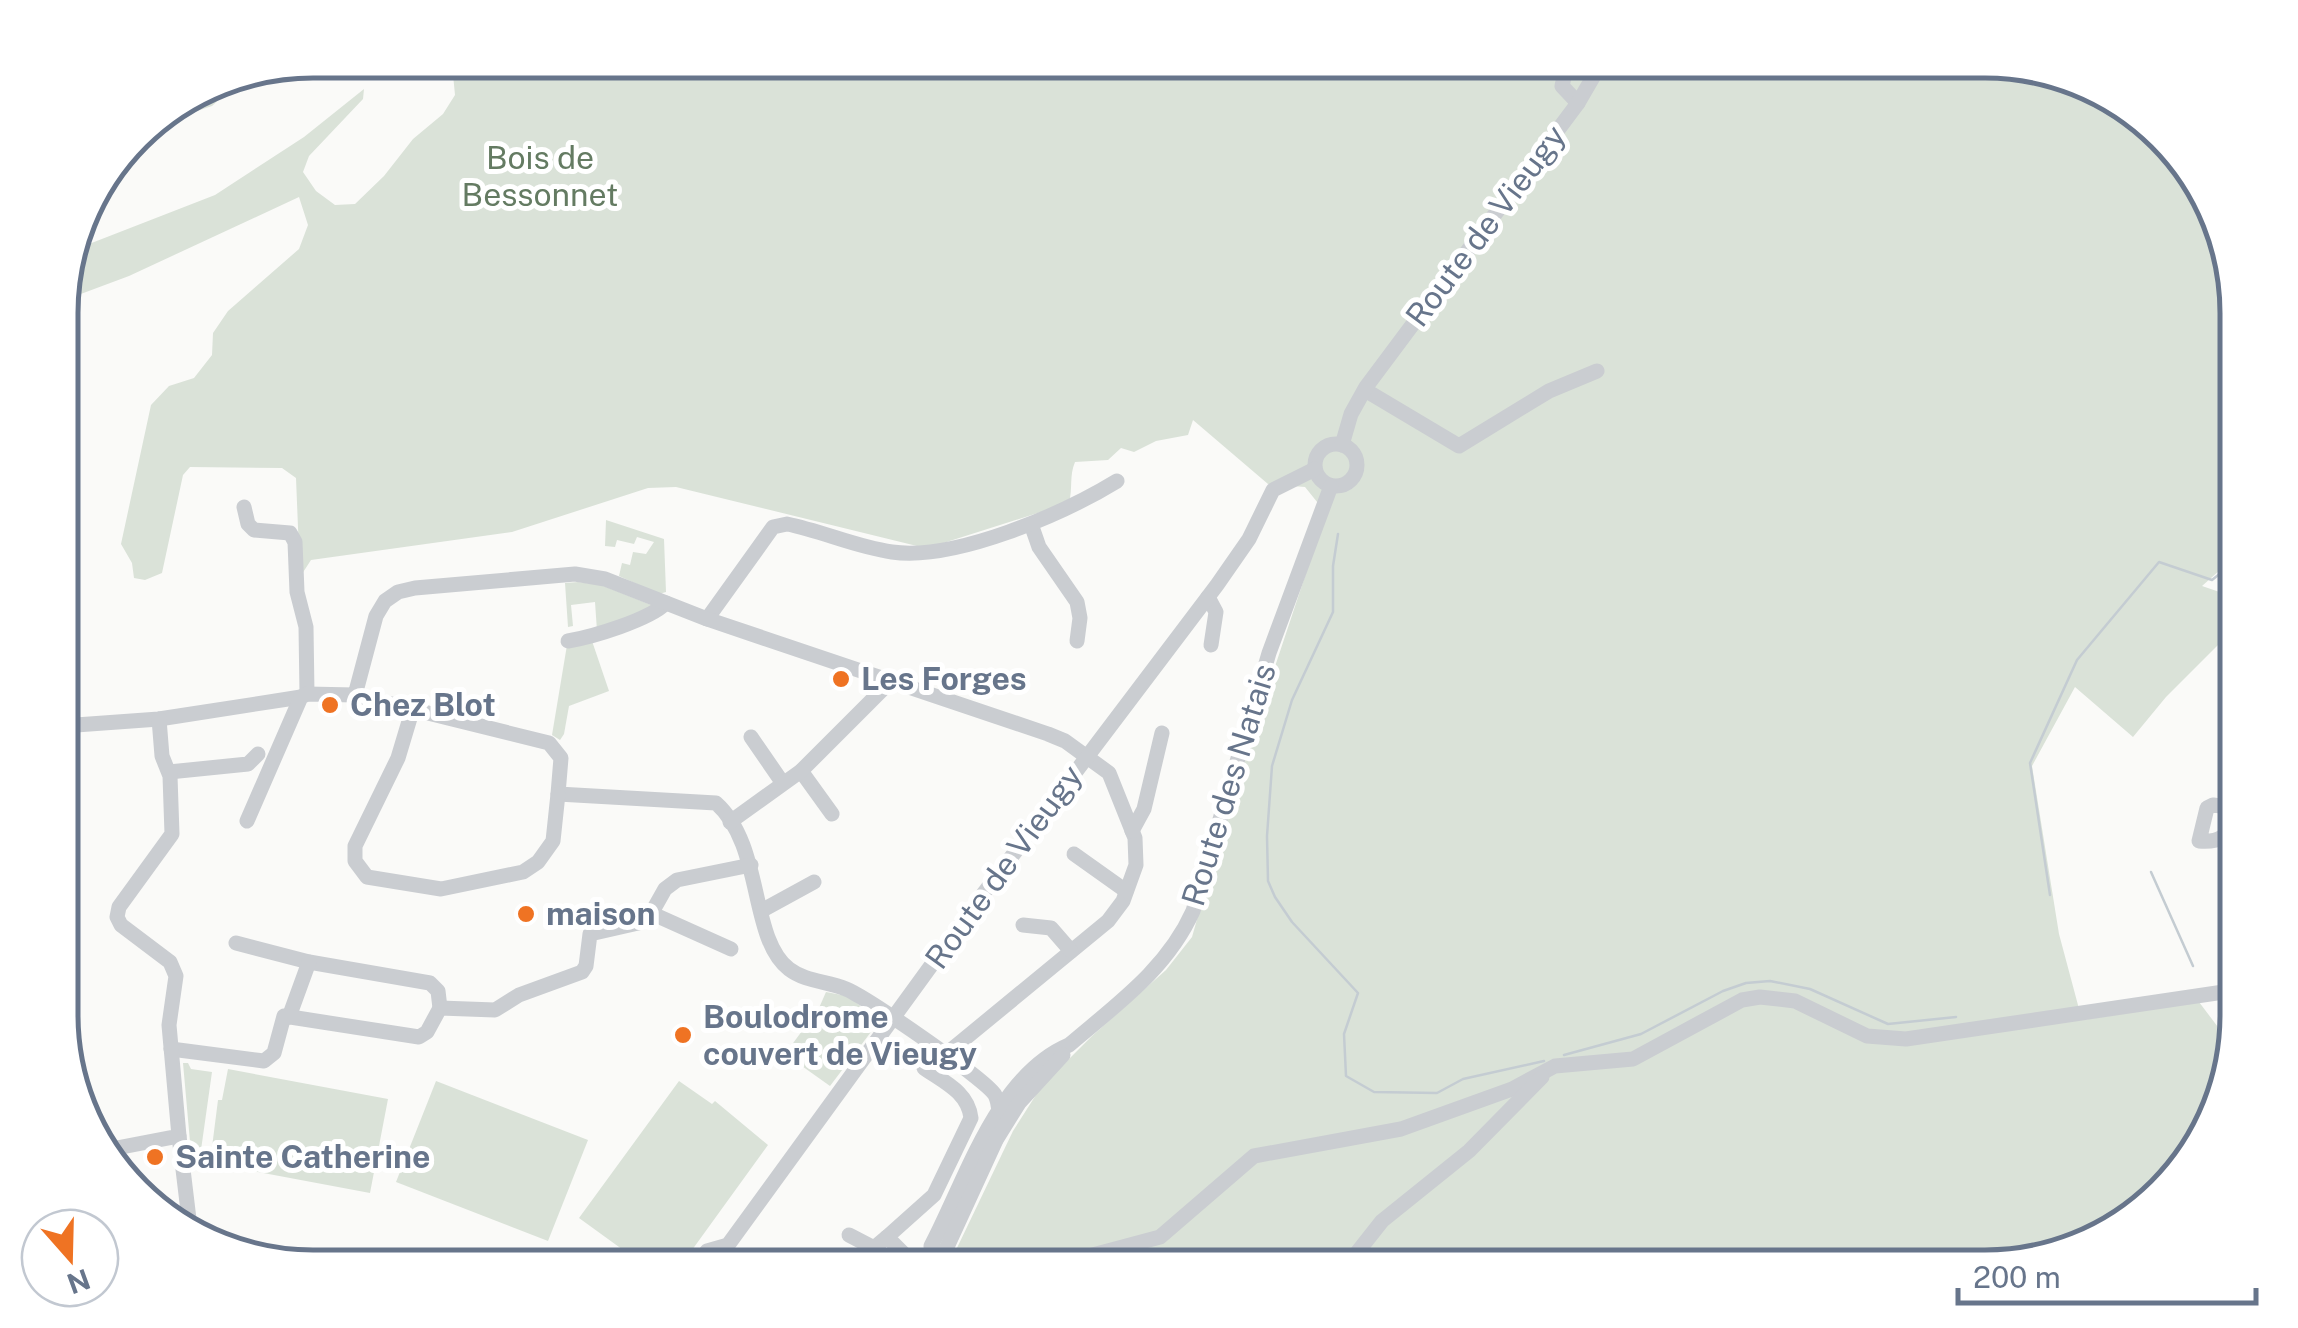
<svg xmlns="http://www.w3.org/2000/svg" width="2298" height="1328" font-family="'Public Sans',sans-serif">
<rect width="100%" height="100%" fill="#fafaf8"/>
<g fill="#dae2d8">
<path d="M457,60H1986L2111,93L2196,173L2237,295V555L2202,586L2237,598V626L2166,697L2133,737L2075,687L2032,766L2059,934L2082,1020L2199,1002L2227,1039L2219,1049L2229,1060L2205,1141L2125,1226L2002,1267L960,1268L956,1250L1013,1131L1041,1087L1092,1036L1166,970L1192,937L1233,793L1326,513L1305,487L1268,484L1193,420L1188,435L1156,441L1134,452L1121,448L1108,460L1075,462C1069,476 1073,488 1069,503L934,546H917L676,487L648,488L512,532L311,560L300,577L296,478L282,468L190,467L183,475L162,573L145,580L134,578L132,563L121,544L151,405L169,386L194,378L212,355L213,333L228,311L299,249L308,225L299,197L129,276L62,301V280L71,251L215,195L304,137L364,89L363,99L309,156L303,172L316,191L335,205L355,204L384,176L413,139L443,114L455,95L452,64Z"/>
<path d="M247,73L212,106L167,121L130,143C157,108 203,82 247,73Z"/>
<polygon points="606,520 664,539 666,592 659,594 619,576 622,563 630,565 633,552 646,554 654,542 637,537 634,544 617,540 615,547 605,546"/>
<polygon points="578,582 601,585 654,606 597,631 595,602 571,605 573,626 568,627 565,583"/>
<polygon points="592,641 609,691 569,706 564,734 560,740 552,735 567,645"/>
<polygon points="826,992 847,996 876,1017 877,1024 830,1086 785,1054 819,1008"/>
<polygon points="183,1063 188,1063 191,1069 212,1072 200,1157 191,1153"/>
<polygon points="228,1069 388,1099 370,1193 210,1163 218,1100 222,1100"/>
<polygon points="436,1081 588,1140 548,1241 396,1182"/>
<polygon points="679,1081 712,1104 715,1101 768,1145 679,1268 648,1268 579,1218"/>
</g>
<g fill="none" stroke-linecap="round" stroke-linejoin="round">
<g stroke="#c4ccd2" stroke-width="2.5">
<polyline points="1338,534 1333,566 1333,612 1292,700 1272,766 1267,836 1268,881 1275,897 1292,922 1358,993 1344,1034 1346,1076 1374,1092 1437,1093 1463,1079 1544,1061"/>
<polyline points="2151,872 2193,966"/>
<polyline points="2050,895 2030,763 2077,660 2159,562 2212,580 2237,560"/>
<polyline points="1564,1055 1641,1034 1723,991 1746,983 1770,981 1810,989 1888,1024 1956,1017"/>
</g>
<g stroke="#cacdd1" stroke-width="15">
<polyline points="1568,60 1562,86 1578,103"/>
<polyline points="1441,69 1448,60"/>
<polyline points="1365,390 1459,446 1549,391 1597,371"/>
<circle cx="1336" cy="465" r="21"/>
<polyline points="1342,445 1351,414 1366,387 1578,103 1603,60"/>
<polyline points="244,507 248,524 254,530 290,533 295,542 297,592 306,627 307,694"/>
<polyline points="1031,524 1039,547 1077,602 1080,618 1077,641"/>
<polyline points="1208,597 1216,612 1211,645"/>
<path d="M707,619L773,527L787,524C822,531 856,547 892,552C955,561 1063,514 1117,481"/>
<path d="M568,641C592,637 649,620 666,603"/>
<path d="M355,695L549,743L561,758L558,794L716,803C764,846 749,938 789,969C806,982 827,981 846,989C866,997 987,1080 995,1095C1002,1109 997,1126 996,1140"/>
<polyline points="413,708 398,758 355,846 355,861 367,877 441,889 523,872 538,862 553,841 558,794"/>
<polyline points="62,726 159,719 301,697"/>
<polyline points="751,737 782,782"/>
<polyline points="801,771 832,814"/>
<polyline points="169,772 248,764 258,754"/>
<path d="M2237,818C2226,836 2221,843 2199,841L2207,808L2213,805L2229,807L2237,818"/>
<polyline points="247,821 301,697 307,694 355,695 376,616 385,601 398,592 415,588 575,574 605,579 707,619 1048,734 1065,741 1109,773 1135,838 1136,865 1123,901 1108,921 945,1055"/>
<polyline points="730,822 801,771 889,683"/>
<polyline points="1132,831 1144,809 1162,733"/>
<polyline points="1074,854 1126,891"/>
<polyline points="761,911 814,882"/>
<polyline points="653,914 731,949"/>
<polyline points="1023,925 1051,928 1071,951"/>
<polyline points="236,943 309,962 430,983 438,991 440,1008"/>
<polyline points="289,1017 309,962"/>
<polyline points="171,1049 264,1061 274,1053 284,1016 419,1037 427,1032 440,1008 495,1010 519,995 582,972 586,966 590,934 647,921 665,889 677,880 751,865"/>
<polyline points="179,1136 191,1236"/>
<polyline points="101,1151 179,1136 169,1025 176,976 170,962 121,925 117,917 119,907 172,834 170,776 162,756 159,719"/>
<polyline points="849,1235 874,1248 887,1237"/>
<path d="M932,1260L931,1246C966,1180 996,1076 1069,1045C1117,1004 1167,969 1193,911L1269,653L1331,486"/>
<polyline points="932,1260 946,1249 996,1140 1019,1103 1063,1055"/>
<path d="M909,1265L903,1253L887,1237L934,1195L971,1118C968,1092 944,1082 924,1068"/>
<polyline points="694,1268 707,1251 728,1245 981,897 1217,585 1249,539 1273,490 1315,469"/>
<polyline points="1044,1268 1160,1237 1254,1156 1401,1129 1512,1089 1555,1066 1633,1059 1742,1000 1760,997 1795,1001 1867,1036 1906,1039 2237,990"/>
<polyline points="1345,1268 1382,1221 1469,1151 1542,1077"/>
</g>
</g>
<g fill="#ef7323" stroke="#fff" stroke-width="4">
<circle cx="841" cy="679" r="10"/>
<circle cx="330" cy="705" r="10"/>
<circle cx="526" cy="914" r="10"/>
<circle cx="683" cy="1035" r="10"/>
<circle cx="155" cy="1157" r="10"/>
</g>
<g text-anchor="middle" stroke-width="10" stroke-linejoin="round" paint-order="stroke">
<g font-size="32" fill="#647b62" stroke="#fff">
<text x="540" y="169">Bois de<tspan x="540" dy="37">Bessonnet</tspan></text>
</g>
<g font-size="32" fill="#67758b" stroke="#fff">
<text transform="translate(1486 226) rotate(-53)" y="11">Route de Vieugy</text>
<text transform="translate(1229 785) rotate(-73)" y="11">Route des Natais</text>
<text transform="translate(1004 867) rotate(-54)" y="11">Route de Vieugy</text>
</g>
<g font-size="32" font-weight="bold" fill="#67758b" stroke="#fff" text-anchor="start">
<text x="861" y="690">Les Forges</text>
<text x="350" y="716">Chez Blot</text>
<text x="546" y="925">maison</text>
<text x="703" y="1028">Boulodrome<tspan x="703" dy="37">couvert de Vieugy</tspan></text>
<text x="175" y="1168">Sainte Catherine</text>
</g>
</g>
<path d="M0 0H2298V1328H0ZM313 78H1985A235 235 0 0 1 2220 313V1015A235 235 0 0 1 1985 1250H313A235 235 0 0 1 78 1015V313A235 235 0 0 1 313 78Z" fill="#fff" fill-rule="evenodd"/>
<path fill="none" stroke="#67758b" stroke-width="5" d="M313 78H1985A235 235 0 0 1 2220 313V1015A235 235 0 0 1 1985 1250H313A235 235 0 0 1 78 1015V313A235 235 0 0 1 313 78Z"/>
<g transform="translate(70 1258) rotate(160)"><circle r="48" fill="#ffffff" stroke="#c2c8d1" stroke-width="2.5"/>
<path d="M0-8L18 38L0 25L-18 38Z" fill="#ef7323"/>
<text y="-15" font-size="28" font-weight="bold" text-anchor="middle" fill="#67758b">N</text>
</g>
<path d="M1958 1288v15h298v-15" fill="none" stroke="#67758b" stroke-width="5"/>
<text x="1973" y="1288" font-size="30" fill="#67758b" stroke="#ffffff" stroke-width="8" paint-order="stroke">200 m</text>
</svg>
